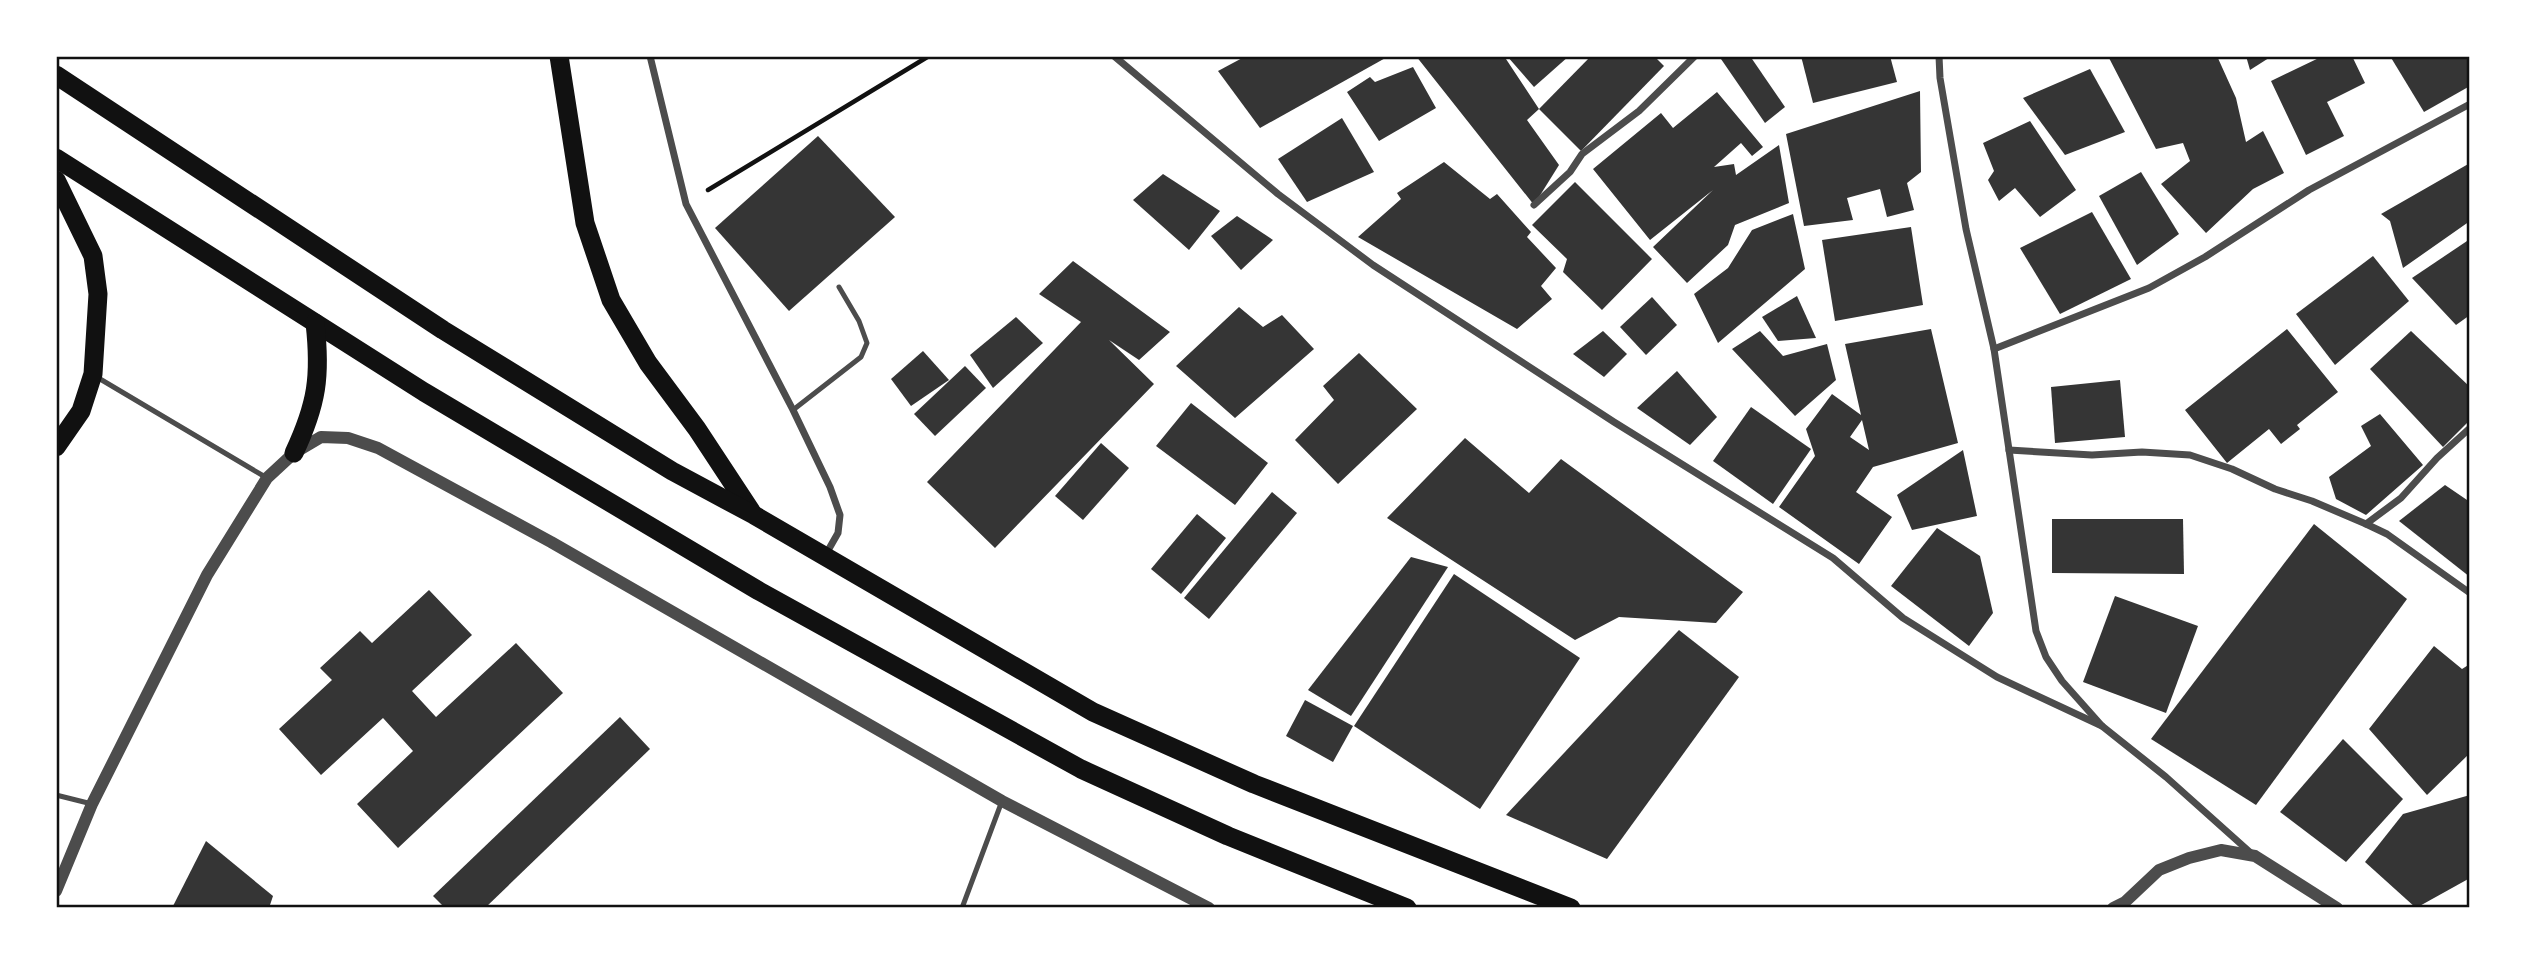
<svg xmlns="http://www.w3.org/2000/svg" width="2526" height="964" font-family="Lato,sans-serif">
<rect width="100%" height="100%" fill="#fff"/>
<g fill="#353535" fill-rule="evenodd">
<polygon points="1246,56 1389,56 1260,128 1218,71"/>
<polygon points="1416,56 1504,56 1539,109 1527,120 1559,165 1534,205"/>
<polygon points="1507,56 1569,56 1534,87"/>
<polygon points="1591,56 1654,56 1664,66 1581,151 1539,109"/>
<polygon points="1724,56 1750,56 1785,107 1765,123 1721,59"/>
<polygon points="1801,56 1890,56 1897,82 1813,103"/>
<polygon points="2108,56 2217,56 2236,98 2246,142 2263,131 2284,173 2253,189 2206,233 2161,184 2190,161 2183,143 2156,149"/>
<polygon points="2246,56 2272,56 2250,70"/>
<polygon points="2323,56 2352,56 2365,83 2327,102 2344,136 2306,155 2271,81"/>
<polygon points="2390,56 2470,56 2470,86 2424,112"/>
<polygon points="1413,67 1436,108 1379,141 1347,92 1370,77 1375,82"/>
<polygon points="2090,69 2125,132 2065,155 2023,98"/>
<polygon points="1920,91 1921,172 1907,183 1914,210 1887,217 1880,189 1847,198 1853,220 1804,226 1786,134"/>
<polygon points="1717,92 1763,147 1752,156 1741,143 1714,167 1734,164 1736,175 1779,145 1789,203 1735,225 1728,245 1687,283 1653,247 1713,190 1650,240 1593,169 1661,113 1673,128"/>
<polygon points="1342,118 1374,172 1307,202 1278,159"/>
<polygon points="2030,121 2076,190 2040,217 2015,188 1999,201 1988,180 1994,171 1983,143"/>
<polygon points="818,136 895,217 789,311 715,228"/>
<polygon points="1444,162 1490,199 1497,194 1531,232 1527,237 1556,268 1541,286 1552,299 1517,329 1358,237 1401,199 1397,193"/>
<polygon points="2470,163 2470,221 2403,268 2390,221 2381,214"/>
<polygon points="2141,172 2179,234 2137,265 2099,196"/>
<polygon points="1163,174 1220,211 1189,250 1133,200"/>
<polygon points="1575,182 1652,259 1602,310 1563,272 1567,259 1532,225"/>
<polygon points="2092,212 2131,279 2060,314 2020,248"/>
<polygon points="1793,214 1805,269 1718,343 1694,294 1728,268 1752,230"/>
<polygon points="1237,216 1273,240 1241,270 1211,236"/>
<polygon points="1911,227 1923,305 1835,321 1822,240"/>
<polygon points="2470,239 2470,315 2456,325 2412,278"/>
<polygon points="2373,256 2409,301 2335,365 2296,314"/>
<polygon points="1073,261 1170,332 1139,360 1109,340 1154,384 995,548 927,482 1081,322 1039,294"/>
<polygon points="1797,296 1816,338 1778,341 1762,317"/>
<polygon points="1652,297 1677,325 1646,355 1620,327"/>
<polygon points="1239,307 1263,327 1282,315 1314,349 1235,418 1176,366"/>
<polygon points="1016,317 1043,343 993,388 970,355"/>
<path d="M1931,329L1958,443L1873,467L1856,492L1892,517L1859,564L1779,507L1815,456L1806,429L1832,394L1861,415L1845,344ZM1862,420L1869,450L1850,437Z"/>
<polygon points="2287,329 2338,392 2297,425 2300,429 2281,444 2269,429 2227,463 2185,410"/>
<polygon points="1603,331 1627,354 1604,377 1573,354"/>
<polygon points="1760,331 1783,356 1827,344 1836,380 1795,416 1732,349"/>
<polygon points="2411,331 2470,387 2470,420 2443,447 2370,369"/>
<polygon points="923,351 949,380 911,406 891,379"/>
<polygon points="1359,353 1417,409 1338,484 1295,440 1334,400 1323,386"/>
<polygon points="965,366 986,388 935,436 914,414"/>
<polygon points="1677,371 1717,417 1690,445 1637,408"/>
<polygon points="2120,380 2125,437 2055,443 2051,387"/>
<polygon points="1191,403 1268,463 1235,505 1156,446"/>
<polygon points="1751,407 1811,449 1773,504 1713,461"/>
<polygon points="2380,414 2423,465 2366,515 2336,499 2329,477 2371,446 2361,426"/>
<polygon points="1465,438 1529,493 1561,459 1743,592 1716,623 1619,617 1575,640 1387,518"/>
<polygon points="1101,443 1129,468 1083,520 1055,496"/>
<polygon points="1963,450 1977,516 1912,530 1897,495"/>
<polygon points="2445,485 2470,502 2470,577 2399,521"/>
<polygon points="1272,492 1297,513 1209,619 1184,598"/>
<polygon points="1197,514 1226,538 1181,594 1151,569"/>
<polygon points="2052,519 2183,519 2184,574 2052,573"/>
<polygon points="2314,524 2407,599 2256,805 2151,739"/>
<polygon points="1937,528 1980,556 1993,613 1969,646 1891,586"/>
<polygon points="1411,557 1448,567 1351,716 1308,690"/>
<polygon points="1454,574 1580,658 1480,809 1354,726"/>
<polygon points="429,590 472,635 412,691 436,717 516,643 563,693 398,848 357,804 413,751 383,718 321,775 279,729 332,680 320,668 360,631 372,643"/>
<polygon points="2115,596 2198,626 2166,713 2083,682"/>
<polygon points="1679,630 1739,677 1607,859 1506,815"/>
<polygon points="2434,646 2462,669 2470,664 2470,753 2427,795 2369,729"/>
<polygon points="1305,700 1353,726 1333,762 1286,736"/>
<polygon points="620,717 650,749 485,908 445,908 433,896"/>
<polygon points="2343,739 2403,799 2346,862 2280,812"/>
<polygon points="2470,795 2470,878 2416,908 2365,862 2403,814"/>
<polygon points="206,841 273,896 269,908 172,908"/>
</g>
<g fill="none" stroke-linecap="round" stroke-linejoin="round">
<polyline stroke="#111" stroke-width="4.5" points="708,190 929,56"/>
<g stroke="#4c4c4c" stroke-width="5">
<polyline points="95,376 267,478"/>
<polyline points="793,410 861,357 867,343 859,321 839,287"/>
<polyline points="56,795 92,804"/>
<polyline points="962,908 1002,801"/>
</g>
<g stroke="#4c4c4c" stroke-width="7">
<polyline points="650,56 686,204 793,410 830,487 840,515 838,533 826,554"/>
<polyline points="1114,56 1278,194 1373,265 1614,422 1833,558 1903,618 1997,677 2102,726"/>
<polyline points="1939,56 1940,78 1966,229 1994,349 2036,631 2046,657 2062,681 2102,726 2166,777 2252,854"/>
<polyline points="1534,205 1570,172 1582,154 1639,111 1695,56"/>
<polyline points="1994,349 2149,288 2205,257 2309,190 2470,104"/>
<polyline points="2009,450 2092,455 2142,452 2190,455 2232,469 2275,489 2312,501 2366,524 2401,498 2437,458 2470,428"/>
<polyline points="2366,524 2387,534 2470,593"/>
</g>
<g stroke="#4c4c4c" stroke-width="12">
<polyline points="56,891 92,804 207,575 267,478 294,453 321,437 348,438 378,448 551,542 1002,801 1209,908"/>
<polyline points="2113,908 2125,902 2159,870 2189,858 2221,850 2255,856 2337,908"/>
</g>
<g stroke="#111" stroke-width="19">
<polyline points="559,56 585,223 611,300 648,363 697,429 751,511"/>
<polyline points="56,75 443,330 672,471 754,515 1093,712 1254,784 1571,908"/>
<polyline points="56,158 424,392 759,591 1081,769 1228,836 1407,908"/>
<polyline points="56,180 93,256 98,294 93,374 81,411 56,447"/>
<path d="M294,453C317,404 321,376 315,323"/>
</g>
</g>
<rect width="2526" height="964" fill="none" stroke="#ffffff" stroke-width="116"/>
<rect x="58" y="58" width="2410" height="848" fill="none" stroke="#111" stroke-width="2.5"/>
</svg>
